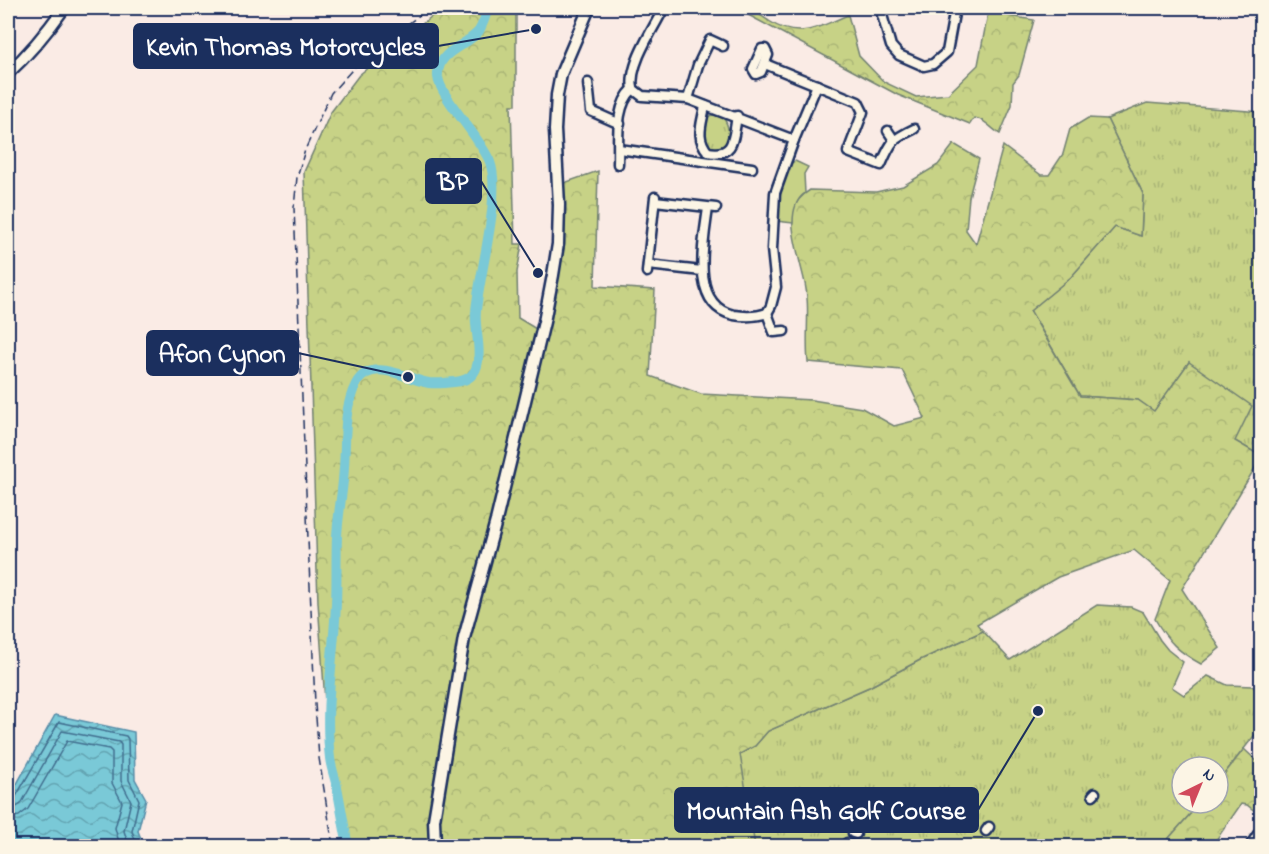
<svg xmlns="http://www.w3.org/2000/svg" width="1269" height="854" font-family="'Indie Flower',sans-serif">
<defs>
<pattern id="grass-tufts" width="24" height="20" patternUnits="userSpaceOnUse" patternTransform="scale(1.5)"><rect width="24" height="20" fill="#c7d286"/><path d="M3 7l-1-3M5 7V3M7 7l1-3M15 17l-1-3M17 17v-4M19 17l1-3" fill="none" stroke="#aab576"/></pattern>
<pattern id="forest-crowns" width="20" height="18" patternUnits="userSpaceOnUse" patternTransform="scale(1.5)"><rect width="20" height="18" fill="#c7d286"/><path d="M2 6a3 3 0 1 1 6 0M12 15a3 3 0 1 1 6 0" fill="none" stroke="#aab576"/></pattern>
<pattern id="water-waves" width="16" height="10" patternUnits="userSpaceOnUse" patternTransform="scale(1.5)"><rect width="16" height="10" fill="#7ac9d7"/><path d="M0 5q4-4 8 0t8 0" fill="none" stroke="#63a4b2"/></pattern>
</defs>
<rect width="100%" height="100%" fill="#faebe5"/>
<filter id="ink" filterUnits="userSpaceOnUse"><feTurbulence type="fractalNoise" baseFrequency=".0167" numOctaves="2"/><feDisplacementMap in="SourceGraphic" scale="12" xChannelSelector="R" yChannelSelector="G"/><feConvolveMatrix kernelMatrix="1 2 1 2 8 2 1 2 1" color-interpolation-filters="sRGB"/></filter>
<g filter="url(#ink)">
<g fill="url(#grass-tufts)" stroke="#718072" stroke-width="1.5">
<polygon points="1147,103 1261,112 1261,456 1235,441 1189,362 1154,412 1138,400 1080,396 1030,310 1071,277 1115,227 1141,236 1143,194 1107,119"/>
<path d="M713,115L722,116C730,126 732,139 723,149L709,148L703,138L708,116Z"/>
<polygon points="1097,605 1131,607 1143,612 1160,640 1168,650 1183,662 1172,687 1184,695 1208,676 1227,685 1252,686 1261,693 1261,727 1218,782 1218,767 1182,767 1182,803 1200,803 1162,846 729,846 740,754 755,746 768,731 869,687 920,660 983,631 1010,660"/>
</g>
<g fill="url(#forest-crowns)" stroke="#718072" stroke-width="1.5">
<path d="M442,8H516V105H511L515,244H522L517,272L518,318L546,335L563,243L564,183L598,171L595,286L655,290L650,376L701,394L812,400L862,408L894,426L925,418L902,370L808,362C805,334 811,306 804,279C800,262 790,228 793,211C795,201 802,195 810,190L876,192L903,186L938,165L954,144L979,159L969,197L966,230L976,244L1003,146L1041,175H1049L1063,154L1070,129L1088,118L1107,119L1143,194L1141,236L1115,227L1071,277L1030,311L1080,396L1138,400L1154,411L1189,362L1252,406L1235,441L1261,456V458L1182,589L1220,648L1201,664C1179,652 1168,642 1155,619L1170,580L1134,550L1058,577L977,624L983,631L920,660L869,687L768,731L755,746L740,754L755,846H344L329,759L318,602L304,172L331,112L359,75Z"/>
<path d="M735,8C751,7 756,13 769,21C799,41 818,27 848,15L859,56L884,82L916,97L948,94L978,65L989,8H1008L1009,16L1034,20L1019,75L1013,83L1012,105L1000,134C990,128 985,119 974,118L970,124L898,95Z"/>
<polygon points="1244,749 1261,765 1261,816 1247,805 1241,804 1212,846 1162,846 1200,803 1218,803 1218,782"/>
</g>
<path fill="#c7d286" stroke="#718072" stroke-width="1.5" d="M795,161L808,167L804,174L805,193C795,200 793,211 793,223L776,221C779,200 782,182 791,163Z"/>
<polygon fill="url(#water-waves)" stroke="#548ba7" stroke-width="1.5" points="55,715 134,732 135,779 146,799 138,831 144,846 8,846 8,800"/>
<g fill="none" stroke-linecap="round" stroke-linejoin="round">
<g stroke="#416d8e" stroke-width="1.5">
<polyline points="8,802 15,798 59,722 126,736 128,739 129,780 139,800 132,831 137,846"/>
<polyline points="8,809 15,808 21,804 62,731 119,742 121,745 121,781 131,801 124,831 129,846"/>
<polyline points="8,818 19,816 28,809 67,741 109,749 112,752 112,783 122,802 115,828 120,846"/>
</g>
<path stroke="#7ac9d7" stroke-width="10" d="M348,846C344,827 341,807 337,787C335,777 331,768 330,758C324,707 334,654 336,603C337,581 336,559 337,537C338,514 343,491 344,467C346,440 343,409 356,384C371,356 407,379 429,383C437,384 446,383 454,382C468,381 476,375 478,361C481,345 474,328 476,311C479,275 502,195 490,162C481,138 440,97 438,77C436,51 466,47 479,31C483,24 486,15 488,8"/>
<defs>
<g id="minor">
<polyline points="880,8 891,46 899,55 924,66 933,64 947,52 955,8"/>
<polygon points="762,49 765,49 768,55 761,72 756,74 753,69"/>
<path d="M765,64L858,102L863,112L848,152L881,165C891,142 891,140 914,129"/>
<polyline points="588,83 591,111 620,124"/>
<polyline points="633,89 642,96 688,99 794,140"/>
<polyline points="688,99 698,65 710,40 723,46"/>
<path d="M705,106C702,124 695,137 708,152C735,157 733,138 737,116"/>
<polyline points="888,131 894,140"/>
<polyline points="619,149 752,168"/>
<path d="M618,164C619,139 614,107 633,89C628,66 653,29 664,8"/>
<polyline points="655,201 716,208"/>
<path d="M708,208C704,240 689,306 734,315C746,317 756,317 767,313L771,306L776,287L772,249L775,193L794,140L817,85"/>
<polyline points="648,265 702,271"/>
<polyline points="647,272 655,197"/>
<polyline points="767,313 774,332 784,331"/>
<polyline points="1093,795 1095,793"/>
<polyline points="986,831 989,827"/>
<polyline points="853,833 856,834"/>
<polyline points="847,843 849,845"/>
<polyline points="1250,846 1262,828"/>
</g>
<g id="major">
<path d="M8,73C30,53 47,32 64,8"/>
<polyline points="435,846 434,820 464,638 496,521 544,322 553,275 558,244 559,205 555,130 557,95 561,74 589,8"/>
</g>
</defs>
<use href="#minor" stroke="#1b2f5e" stroke-width="13"/>
<use href="#major" stroke="#1b2f5e" stroke-width="15"/>
<use href="#minor" stroke="#fcf5e5" stroke-width="8"/>
<use href="#major" stroke="#fcf5e5" stroke-width="10"/>
<polyline stroke="#1b2f5e" stroke-width="1.5" stroke-dasharray="9 4.5" stroke-linecap="butt" points="333,846 319,758 315,704 294,208 297,177 305,150 331,93 362,59 429,8"/>
</g>
</g>
<path fill="none" stroke="#1b2f5e" stroke-width="2" d="M536 29L438 46M538 273L481 181M408 377L298 353M1038 711L978 810"/>
<g fill="#1b2f5e" stroke="#fcf5e5" stroke-width="2">
<circle cx="536" cy="29" r="6"/>
<circle cx="538" cy="273" r="6"/>
<circle cx="408" cy="377" r="6"/>
<circle cx="1038" cy="711" r="6"/>
</g>
<g fill="#1b2f5e" stroke="#1b2f5e" stroke-width="2">
<rect x="134" y="24" width="304" height="44" rx="6"/>
<rect x="426" y="159" width="55" height="44" rx="6"/>
<rect x="147" y="331" width="151" height="44" rx="6"/>
<rect x="675" y="788" width="303" height="44" rx="6"/>
</g>
<g font-size="26" text-anchor="middle" font-weight="bold" fill="#fff">
<text x="286" y="55">Kevin Thomas Motorcycles</text>
<text x="453" y="190">BP</text>
<text x="222" y="362">Afon Cynon</text>
<text x="826" y="819">Mountain Ash Golf Course</text>
</g>
<rect width="1269" height="854" fill="none" stroke="#fcf5e5" stroke-width="30"/>
<rect x="15" y="15" width="1239" height="824" fill="none" stroke="#1b2f5e" stroke-width="2" filter="url(#ink)"/>
<g transform="translate(1200 785) rotate(43)"><circle r="28" fill="#fcf5e5" stroke="#a2a6af" stroke-width="1.5"/>
<path d="M0-4.5L10 22L0 15L-10 22Z" fill="#d1495b"/>
<text y="-9" font-size="16" font-weight="bold" text-anchor="middle" fill="#1b2f5e">N</text>
</g>
</svg>
